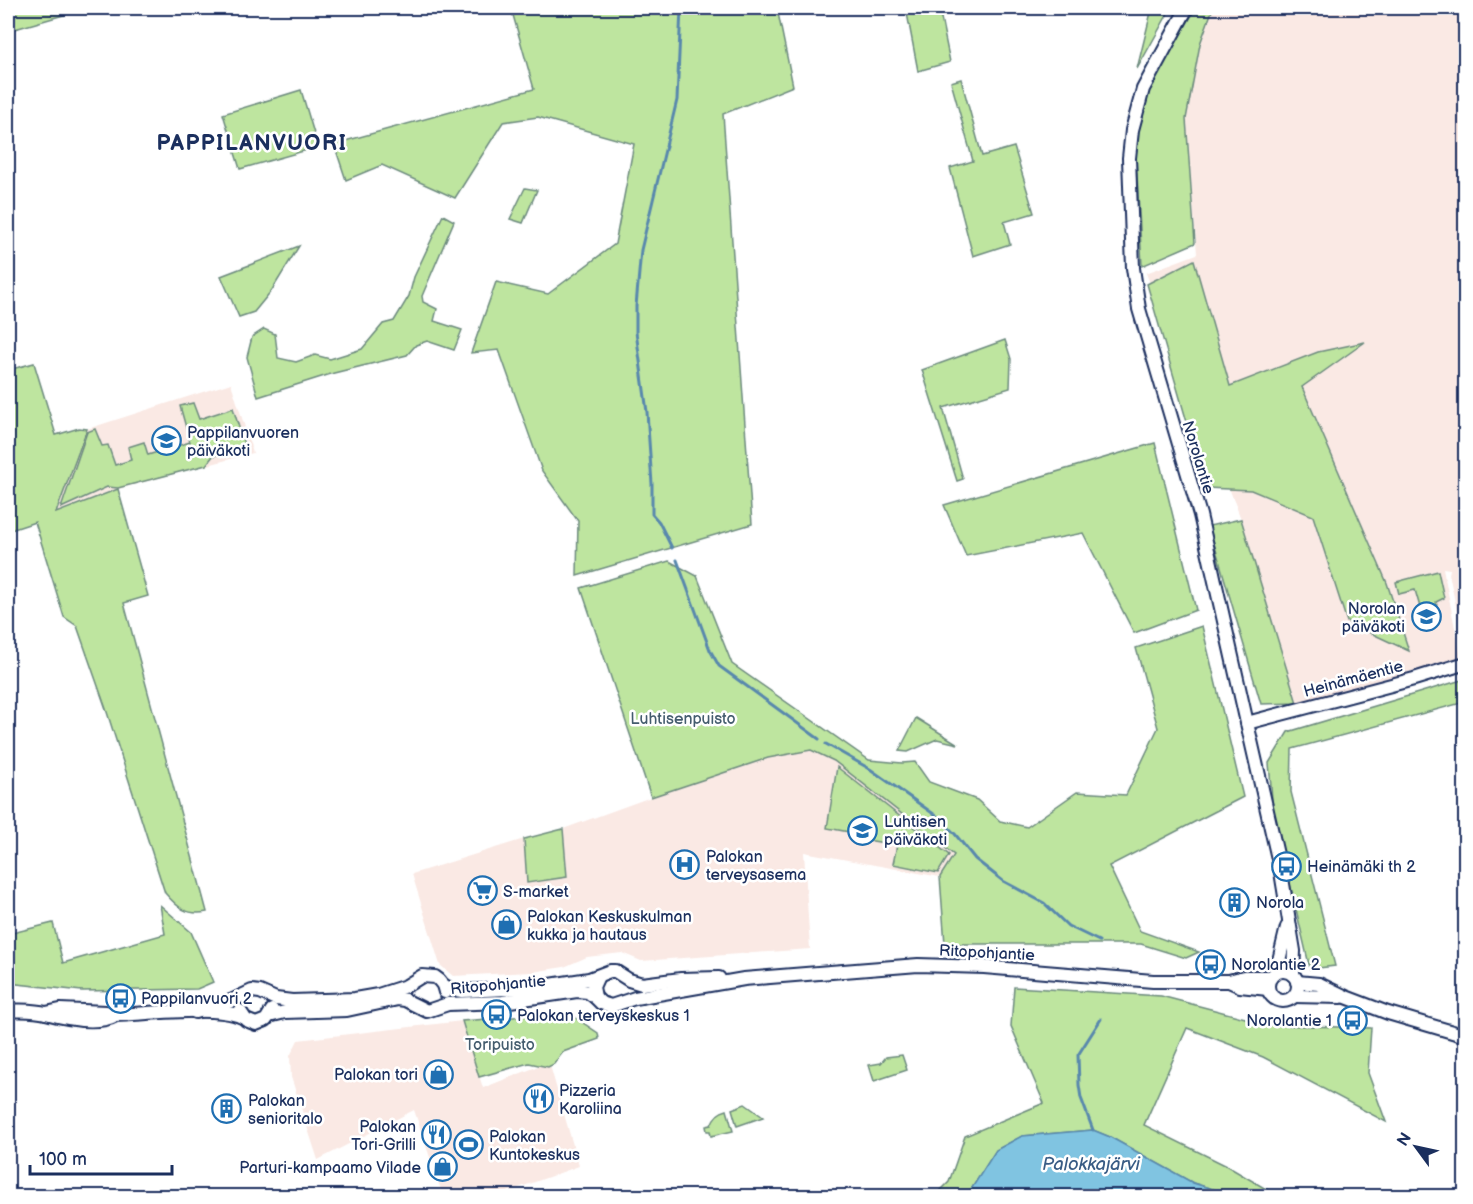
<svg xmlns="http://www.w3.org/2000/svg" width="1473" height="1204" font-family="'Balsamiq Sans',sans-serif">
<rect width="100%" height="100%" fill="#fff"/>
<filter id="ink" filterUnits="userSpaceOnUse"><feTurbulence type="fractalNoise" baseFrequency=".0167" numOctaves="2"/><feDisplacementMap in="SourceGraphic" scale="12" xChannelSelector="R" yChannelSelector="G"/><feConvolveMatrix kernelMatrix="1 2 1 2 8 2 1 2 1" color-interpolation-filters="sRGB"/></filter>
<g filter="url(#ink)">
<g fill="#fae9e4">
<polygon points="1213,8 1465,8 1465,648 1449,574 1450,569 1443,568 1461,658 1297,703 1241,519 1146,273 1197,254 1186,119 1200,44"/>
<polygon points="231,383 253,453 118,489 55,514 87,429"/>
<polygon points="811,750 834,761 954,855 940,877 804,852 810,949 641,961 622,953 587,957 564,967 532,972 453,976 440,965 412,874 524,839 527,882 567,877 563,829 651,797 768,758"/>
<polygon points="462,1021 483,1088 549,1062 579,1166 496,1196 443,1196 414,1110 318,1160 291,1077 290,1056 298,1040"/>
</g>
<g fill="#bee59f" stroke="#6c8a7e" stroke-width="1.5">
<polygon points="8,8 88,8 8,31"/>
<polygon points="511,8 777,8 793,86 723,114 752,524 577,576 578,521 542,471 499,350 471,353 496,282 548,294 615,244 634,144 538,117 503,122 455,198 382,165 346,180 334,144 534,89"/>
<polygon points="906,8 939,8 950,62 918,71"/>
<polygon points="1152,8 1171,8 1137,69"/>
<polygon points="1196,8 1213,8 1200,44 1186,119 1195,243 1142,266 1136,156 1138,130 1148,91"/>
<polygon points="961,79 982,156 1014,147 1034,213 1004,222 1010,244 973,256 950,168 973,161 951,82"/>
<polygon points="301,90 318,147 240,169 223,114"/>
<polygon points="525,188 537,190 523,223 510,219"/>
<polygon points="443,215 454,221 422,296 423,302 437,309 434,321 462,330 454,350 427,341 416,345 407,355 334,373 258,397 247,357 252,337 264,329 275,334 278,358 296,362 315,355 330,359 362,349 383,324 394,321 409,296 414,277"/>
<polygon points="299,246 272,290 254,312 239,317 221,276"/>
<polygon points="1194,260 1230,386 1318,352 1365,342 1302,387 1387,583 1409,651 1347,622 1313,516 1251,490 1206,488 1147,284"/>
<polygon points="1005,340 1011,359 1010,388 943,408 963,479 957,481 922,370"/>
<path d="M34,363L56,435L79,428L87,429L56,513L118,489L148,596L124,603L207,912C187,916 178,908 165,893L106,709L77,626L64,617L35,522L8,531V370Z"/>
<polygon points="193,403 199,419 233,408 245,447 213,456 206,465 118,488 107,487 61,508 87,432 95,429 102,446 108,445 115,465 131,460 128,447 144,442 148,455 190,442 180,406"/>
<polygon points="1155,443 1196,610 1134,633 1083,533 966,556 944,505"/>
<polygon points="1241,519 1297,703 1261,704 1209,526"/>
<polygon points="669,561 697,576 732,664 869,760 902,763 915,762 929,782 977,800 1000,821 1027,827 1077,792 1126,795 1158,728 1136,648 1202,626 1243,797 1109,866 1140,931 1199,952 1186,958 1141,944 945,944 940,877 954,855 834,761 811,750 768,758 651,797 581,588"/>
<polygon points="1438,571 1444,598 1436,602 1440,616 1424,621 1415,590 1399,594 1396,582"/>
<polygon points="1465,679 1465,702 1292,749 1291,792 1335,966 1310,969 1273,811 1269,763 1288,732"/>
<polygon points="916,718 958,744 937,739 908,752 899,751"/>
<polygon points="837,767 949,855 938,873 893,864 897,845 849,837 849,832 827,828"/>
<polygon points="563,829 567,877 527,883 524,839"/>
<polygon points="160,905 191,932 213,982 197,989 82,991 8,983 8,934 53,923 63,963 165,934"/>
<polygon points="1014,987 1161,996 1272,1025 1371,1028 1368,1073 1386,1122 1263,1057 1187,1028 1144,1125 1227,1166 1278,1196 1235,1196 1193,1183 1110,1137 1093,1130 1022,1136 996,1150 970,1191 972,1196 925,1196 939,1192 949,1182 965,1136 1044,1103 1011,1026"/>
<polygon points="563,1013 571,1015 598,1033 599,1039 563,1052 554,1064 548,1067 529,1063 479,1077 462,1021"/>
<polygon points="902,1055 907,1070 874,1081 869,1065 881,1063 886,1057"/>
<polygon points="745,1104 763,1117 737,1126 732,1109"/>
<path d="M727,1110L733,1131L711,1136L710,1131H707L706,1126L711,1125C714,1117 718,1112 727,1110Z"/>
</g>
<polygon fill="#80c4e1" stroke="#5888ad" stroke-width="1.5" points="1093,1130 1110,1137 1193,1183 1235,1196 972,1196 970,1191 996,1150 1022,1136"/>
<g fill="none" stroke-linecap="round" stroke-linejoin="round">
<g stroke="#5888ad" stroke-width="3">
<polyline points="672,548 659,522 652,514 652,484 647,412 636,332 636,306 641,250 677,100 681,8"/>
<polyline points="677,560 710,650 719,666 819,739"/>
<polyline points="826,744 870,769 938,817 955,834 975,859 1003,881 1044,903 1068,926 1099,941"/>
<polyline points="1093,1130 1081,1098 1079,1085 1078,1055 1101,1019"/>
</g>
<defs>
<g id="secondary">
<polyline points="1187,8 1143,89 1132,130 1129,158 1133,268 1139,309 1200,515 1247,723 1281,872 1294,951 1293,975"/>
<polyline points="1247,723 1414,679 1466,663"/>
<circle cx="1283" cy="986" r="15"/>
<polyline points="1276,973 1287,927"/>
<polyline points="598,976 593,987 595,997 601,1003 611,1006 635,998 744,979 918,965 984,967 1153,981 1229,981 1244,977 1271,977"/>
<polyline points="1229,981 1240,986 1268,989"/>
<polyline points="1297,982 1319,984 1346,997 1388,1013 1466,1036"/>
<polyline points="443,985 450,989 462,991 531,988 589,979 610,971 615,971 629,980 642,984 681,979 719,978"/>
<polyline points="1294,996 1341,997"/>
<path d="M8,1010C19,1011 34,1010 46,1013C64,1018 97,1026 116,1015C146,1014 217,1005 242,1017"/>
<polyline points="240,1011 246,1020 256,1024 266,1020 272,1010"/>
<polyline points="195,1012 231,1001 252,991 260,992 276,999 292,1001 355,999 378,995 406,986 422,976 435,977 439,980 443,985 445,992"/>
<polyline points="46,1013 60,1010 106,1012"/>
<polyline points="269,1016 285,1012 347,1010 398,999 405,1000 427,1011 448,1004 503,1002 577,991 588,992 595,997"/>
</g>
</defs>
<use href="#secondary" stroke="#1b2f5e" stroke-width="16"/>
<use href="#secondary" stroke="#fff" stroke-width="12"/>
</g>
</g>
<defs>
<symbol id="school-ring" viewBox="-11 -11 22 22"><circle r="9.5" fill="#fff" stroke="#1f6fb2" stroke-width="1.5"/><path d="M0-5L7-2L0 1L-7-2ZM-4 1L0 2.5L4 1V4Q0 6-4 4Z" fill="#1f6fb2"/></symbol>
<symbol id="hospital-ring" viewBox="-11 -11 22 22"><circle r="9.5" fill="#fff" stroke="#1f6fb2" stroke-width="1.5"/><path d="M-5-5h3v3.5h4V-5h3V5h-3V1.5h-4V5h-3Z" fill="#1f6fb2"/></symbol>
<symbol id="bus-ring" viewBox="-11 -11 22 22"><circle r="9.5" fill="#fff" stroke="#1f6fb2" stroke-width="1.5"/><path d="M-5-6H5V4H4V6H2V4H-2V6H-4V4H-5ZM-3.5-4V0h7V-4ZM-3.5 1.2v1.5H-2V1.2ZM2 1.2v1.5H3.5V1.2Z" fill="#1f6fb2"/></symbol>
<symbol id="supermarket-ring" viewBox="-11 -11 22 22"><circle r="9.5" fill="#fff" stroke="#1f6fb2" stroke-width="1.5"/><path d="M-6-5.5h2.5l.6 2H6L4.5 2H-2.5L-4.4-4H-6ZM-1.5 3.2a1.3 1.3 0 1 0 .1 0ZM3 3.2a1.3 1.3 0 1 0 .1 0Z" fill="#1f6fb2"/></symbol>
<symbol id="building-ring" viewBox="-11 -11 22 22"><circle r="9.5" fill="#fff" stroke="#1f6fb2" stroke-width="1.5"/><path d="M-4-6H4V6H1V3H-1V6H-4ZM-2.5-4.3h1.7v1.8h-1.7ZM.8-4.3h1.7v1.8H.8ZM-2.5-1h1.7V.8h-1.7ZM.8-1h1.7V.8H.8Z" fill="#1f6fb2"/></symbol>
<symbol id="shop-ring" viewBox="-11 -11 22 22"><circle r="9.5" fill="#fff" stroke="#1f6fb2" stroke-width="1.5"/><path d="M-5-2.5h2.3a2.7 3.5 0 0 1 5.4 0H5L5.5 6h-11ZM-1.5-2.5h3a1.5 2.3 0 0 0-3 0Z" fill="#1f6fb2"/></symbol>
<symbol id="restaurant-ring" viewBox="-11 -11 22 22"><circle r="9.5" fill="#fff" stroke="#1f6fb2" stroke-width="1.5"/><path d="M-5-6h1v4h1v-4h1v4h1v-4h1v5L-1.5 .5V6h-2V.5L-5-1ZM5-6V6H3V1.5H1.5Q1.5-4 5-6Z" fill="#1f6fb2"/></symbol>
<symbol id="stadium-ring" viewBox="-11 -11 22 22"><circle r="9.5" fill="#fff" stroke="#1f6fb2" stroke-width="1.5"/><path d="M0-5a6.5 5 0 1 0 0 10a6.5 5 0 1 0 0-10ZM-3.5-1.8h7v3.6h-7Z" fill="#1f6fb2"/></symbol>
</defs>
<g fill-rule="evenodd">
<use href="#school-ring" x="150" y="424" width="33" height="33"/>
<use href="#school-ring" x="1410" y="600" width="33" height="33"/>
<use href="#school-ring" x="846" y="814" width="33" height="33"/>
<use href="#hospital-ring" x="668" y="848" width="33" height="33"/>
<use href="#bus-ring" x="1270" y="850" width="33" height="33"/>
<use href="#supermarket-ring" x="466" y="874" width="33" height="33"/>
<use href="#building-ring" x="1218" y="886" width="33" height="33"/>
<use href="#shop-ring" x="490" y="908" width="33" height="33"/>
<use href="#bus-ring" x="1194" y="948" width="33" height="33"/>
<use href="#bus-ring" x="104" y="982" width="33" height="33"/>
<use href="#bus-ring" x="480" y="998" width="33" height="33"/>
<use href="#bus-ring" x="1336" y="1004" width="33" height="33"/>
<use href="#shop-ring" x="422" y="1058" width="33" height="33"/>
<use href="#restaurant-ring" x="522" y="1082" width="33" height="33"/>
<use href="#building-ring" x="210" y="1092" width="33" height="33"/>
<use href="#restaurant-ring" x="420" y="1118" width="33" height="33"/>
<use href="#stadium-ring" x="452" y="1128" width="33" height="33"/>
<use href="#shop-ring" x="426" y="1150" width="33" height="33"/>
</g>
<g text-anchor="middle" stroke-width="5" stroke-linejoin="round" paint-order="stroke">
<g font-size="16" fill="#1b2f5e" stroke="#fff" text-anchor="start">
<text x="187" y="438">Pappilanvuoren<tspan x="187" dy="18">päiväkoti</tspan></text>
<text x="1405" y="614" text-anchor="end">Norolan<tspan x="1405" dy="18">päiväkoti</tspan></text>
<text x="884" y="827">Luhtisen<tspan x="884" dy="18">päiväkoti</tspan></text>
<text x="706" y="862">Palokan<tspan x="706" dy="18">terveysasema</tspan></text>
<text x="1307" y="872">Heinämäki th 2</text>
<text x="503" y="897">S-market</text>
<text x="1256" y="908">Norola</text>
<text x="527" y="922">Palokan Keskuskulman<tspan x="527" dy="18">kukka ja hautaus</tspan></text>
<text x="1231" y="970">Norolantie 2</text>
<text x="141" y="1004">Pappilanvuori 2</text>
<text x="517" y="1021">Palokan terveyskeskus 1</text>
<text x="1332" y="1026" text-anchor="end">Norolantie 1</text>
<text x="418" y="1080" text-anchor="end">Palokan tori</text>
<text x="559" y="1096">Pizzeria<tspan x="559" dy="18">Karoliina</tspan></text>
<text x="248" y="1106">Palokan<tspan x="248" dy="18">senioritalo</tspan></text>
<text x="416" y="1132" text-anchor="end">Palokan<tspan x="416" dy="18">Tori-Grilli</tspan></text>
<text x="489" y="1142">Palokan<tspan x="489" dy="18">Kuntokeskus</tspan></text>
<text x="421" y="1173" text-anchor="end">Parturi-kampaamo Vilade</text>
</g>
<g font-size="16" fill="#1b2f5e" stroke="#fff">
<text transform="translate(1199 457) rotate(73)" y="6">Norolantie</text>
<text transform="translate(1353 678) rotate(-15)" y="6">Heinämäentie</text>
<text transform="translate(987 952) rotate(3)" y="6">Ritopohjantie</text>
<text transform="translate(498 984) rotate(-5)" y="6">Ritopohjantie</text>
</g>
<g font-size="16" fill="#445c6e" stroke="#fff">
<text x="683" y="724">Luhtisenpuisto</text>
<text x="500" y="1050">Toripuisto</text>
</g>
<g font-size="18" font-style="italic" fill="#395c85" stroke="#fff">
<text x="1091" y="1170">Palokkajärvi</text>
</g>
<g font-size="22" font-weight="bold" letter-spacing="1.5" fill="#1b2f5e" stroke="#fff">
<text x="252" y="150">PAPPILANVUORI</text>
</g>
</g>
<rect width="1473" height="1204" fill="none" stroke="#fff" stroke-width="30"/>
<rect x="15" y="15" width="1443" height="1174" fill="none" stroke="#1b2f5e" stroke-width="2" filter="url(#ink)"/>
<g transform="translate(1416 1147) rotate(303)" stroke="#ffffff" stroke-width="4.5" paint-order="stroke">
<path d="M0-4.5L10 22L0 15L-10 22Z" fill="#1b2f5e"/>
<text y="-9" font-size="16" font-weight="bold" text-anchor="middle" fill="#1b2f5e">N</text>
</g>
<path d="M30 1165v9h142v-9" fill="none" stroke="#1b2f5e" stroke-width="3"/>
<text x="39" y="1165" font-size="18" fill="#1b2f5e" stroke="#ffffff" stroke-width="4.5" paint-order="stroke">100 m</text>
</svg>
